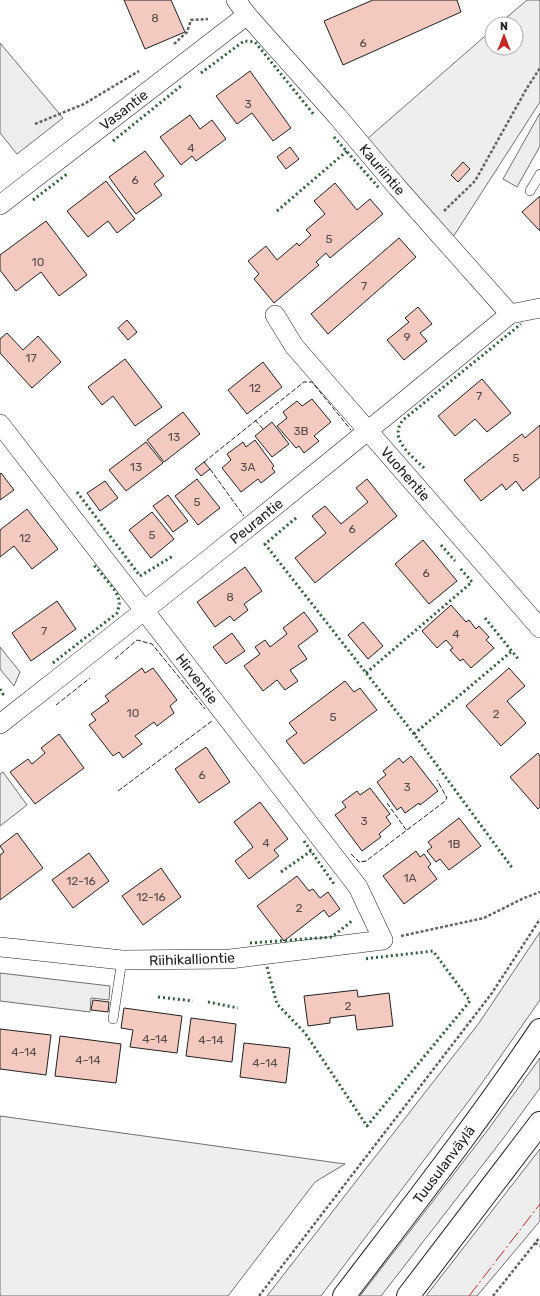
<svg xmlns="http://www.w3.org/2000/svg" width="540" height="1296" font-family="Rubik,sans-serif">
<rect width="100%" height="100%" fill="#fff"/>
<g fill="#eee" stroke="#6f6f6f">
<polygon points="527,0 540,0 540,102 453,237 367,139 492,30 492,48 516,48 516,24 499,24"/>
<polygon points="540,932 540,1000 477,1090 321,1296 267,1296 479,1023"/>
<polygon points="540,1058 540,1088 502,1140 381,1296 360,1296 490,1127"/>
<polygon points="0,1116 345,1164 315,1182 228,1296 0,1296"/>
<polygon points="540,1149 540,1221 477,1296 426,1296"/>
</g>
<g fill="#ededed" stroke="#6f6f6f">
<polygon points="0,43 63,118 17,154 0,133"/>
<polygon points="540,113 540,146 517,187 503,179"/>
<polygon points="0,647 20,672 14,686 0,669"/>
<polygon points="3,772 27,805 0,826 0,774"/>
<polygon points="0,973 110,986 109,1000 91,998 90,1012 0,1001"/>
</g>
<g fill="#f3c9c0" stroke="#222">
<polygon points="124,0 171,0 185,32 145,49"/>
<polygon points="373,0 457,0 461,12 343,65 324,21"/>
<polygon points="250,71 291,128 273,141 252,113 237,124 216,96"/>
<polygon points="190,115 200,129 212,120 226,139 196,161 192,156 181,165 160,137"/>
<polygon points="290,147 299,159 286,169 277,157"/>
<polygon points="145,151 164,176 154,184 162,195 136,214 109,177"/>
<polygon points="463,162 470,169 458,182 451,175"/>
<polygon points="106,181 135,219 117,233 108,221 88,237 67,211"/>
<polygon points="335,183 357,210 370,199 383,214 330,258 326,253 316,262 319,265 274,303 254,279 259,274 248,261 266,246 277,260 297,243 299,246 311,235 306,230 325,214 314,201"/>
<polygon points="540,196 540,231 522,212"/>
<polygon points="46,221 87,275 59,296 41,272 16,291 0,270 0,255"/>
<polygon points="399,238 416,257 328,334 311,314"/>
<polygon points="418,307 432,324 420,333 427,341 404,360 387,340 409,322 405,318"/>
<polygon points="127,320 137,332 128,340 118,328"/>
<polygon points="7,333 23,350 38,336 61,362 32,388 0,353 0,339"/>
<polygon points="125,359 162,407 135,426 113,396 102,405 88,387"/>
<polygon points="263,362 282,387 247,414 228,390"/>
<polygon points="482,379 511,413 487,432 475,419 455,436 438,416"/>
<polygon points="312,399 331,422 314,436 319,441 304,453 299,446 296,448 277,426 287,418 283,412 297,401 302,406"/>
<polygon points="183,412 200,434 164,462 147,440"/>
<polygon points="272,422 289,444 272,457 255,436"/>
<polygon points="540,425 540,477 523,491 516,481 506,490 502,484 481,501 464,480 522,434 525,438"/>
<polygon points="255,440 274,466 272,468 275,472 261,483 258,479 241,492 222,468 231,460 227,454 243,442 246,447"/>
<polygon points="146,442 163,463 126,491 109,470"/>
<polygon points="204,462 210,469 201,476 195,469"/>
<polygon points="1,473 14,490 0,500 0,474"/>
<polygon points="197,479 220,508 198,525 175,496"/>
<polygon points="367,479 397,516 315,583 295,558 326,533 312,516 325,506 341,524 368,502 356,488"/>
<polygon points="105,481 118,498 100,511 87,493"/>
<polygon points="168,495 188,521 173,532 153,506"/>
<polygon points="27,509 58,549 32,569 14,546 0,557 0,530"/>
<polygon points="152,512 174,539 151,558 129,530"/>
<polygon points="423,540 457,581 429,604 395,564"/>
<polygon points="245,567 262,591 244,604 248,610 234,621 230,616 215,627 197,602"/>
<polygon points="57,601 76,629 31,661 12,633"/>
<polygon points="451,605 466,622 469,620 476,629 479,626 489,637 486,640 494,648 471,668 463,659 460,661 450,650 453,648 446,640 437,648 422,631"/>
<polygon points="304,612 318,631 298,646 307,659 290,670 298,681 285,690 277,680 263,691 244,666 260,654 255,647 265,640 270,647 287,634 283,628"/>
<polygon points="363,622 383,646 368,659 348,635"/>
<polygon points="232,633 245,651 226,664 213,647"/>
<polygon points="142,668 145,673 153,668 177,700 170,706 174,713 157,726 154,722 135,736 142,744 123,758 119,752 113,756 89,725 96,720 91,714 109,701 105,696"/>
<polygon points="509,668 525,686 507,701 526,723 501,746 466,706"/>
<polygon points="345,681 354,692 360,688 377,710 304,764 286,741 297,733 289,723"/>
<polygon points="59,734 84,768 35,804 10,772 28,759 32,764 45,753 41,748"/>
<polygon points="206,747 230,782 199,803 175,769"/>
<polygon points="538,753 540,756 540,807 538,809 510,777"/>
<polygon points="411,756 438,791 420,805 419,803 405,813 401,807 397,810 377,782 386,775 383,771 399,758 403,763"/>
<polygon points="370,788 390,814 386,817 391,824 379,834 381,837 362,851 335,815 346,807 342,802 357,791 360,795"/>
<polygon points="260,802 288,839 274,850 279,856 249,879 235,861 253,847 234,822"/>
<polygon points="459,818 481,846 449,870 440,859 436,862 427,851 432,847 428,842"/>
<polygon points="17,833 43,868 0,900 0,855 4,852 0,846"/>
<polygon points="416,851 420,857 424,854 431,864 428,867 437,879 404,904 383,876"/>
<polygon points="89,853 109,881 73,908 52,880"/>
<polygon points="161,868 181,897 143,925 122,896"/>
<polygon points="297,876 309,891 313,889 320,898 328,892 340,909 329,917 324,910 284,941 257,906"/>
<polygon points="357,990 358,997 389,993 393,1026 357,1030 355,1015 330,1018 330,1023 308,1026 304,996"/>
<polygon points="93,1000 109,1002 108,1012 91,1010"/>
<polygon points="124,1008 182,1016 177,1053 130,1047 133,1030 121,1028"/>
<polygon points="191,1018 236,1024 232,1062 186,1056"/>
<polygon points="0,1029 51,1035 46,1075 0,1069"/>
<polygon points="60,1036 121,1044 116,1083 55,1076"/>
<polygon points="244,1043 290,1048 286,1083 240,1077"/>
</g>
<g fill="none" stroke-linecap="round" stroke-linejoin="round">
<defs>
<g id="lane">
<polyline points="530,191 540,174"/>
<polyline points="113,1019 122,960"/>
</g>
<g id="street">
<path id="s1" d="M236,0L247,15L337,116L397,187L510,314"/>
<path id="s2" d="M0,205L247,15"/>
<path id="s3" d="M275,315L294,346L540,628"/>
<path id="s4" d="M0,424L358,887L383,940L230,959L122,960L0,947"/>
<path id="s5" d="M0,724C172,590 342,453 510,314L540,308"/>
</g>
<g id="primary">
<path id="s6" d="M344,1296C411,1208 479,1121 540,1030"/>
<polyline points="408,1296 540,1123"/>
</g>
</defs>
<use href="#lane" stroke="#222" stroke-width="10"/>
<use href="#street" stroke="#222" stroke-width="20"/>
<use href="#primary" stroke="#222" stroke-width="24"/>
<g stroke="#646464" stroke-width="2.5" stroke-dasharray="3 2" stroke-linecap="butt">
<polyline points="174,44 187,32 191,20 208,19"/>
<polyline points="35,124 84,104 139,71"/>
<polyline points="444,211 475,181 527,88 540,68"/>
<polyline points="401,936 484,918 524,898 540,892"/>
<polyline points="535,1243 540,1246"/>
<polyline points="259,1296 492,993 540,919"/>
<polyline points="493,1296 540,1237"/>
</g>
<use href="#lane" stroke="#fff" stroke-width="9"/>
<use href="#street" stroke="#fff" stroke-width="19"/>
<use href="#primary" stroke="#fff" stroke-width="22"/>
<g stroke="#2f5e38" stroke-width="3" stroke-dasharray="2 3" stroke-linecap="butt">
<polyline points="201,73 244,41 255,42 315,116"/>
<polyline points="334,137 379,188"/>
<polyline points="113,141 181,86"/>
<polyline points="33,200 67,174"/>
<polyline points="277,211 347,151"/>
<path d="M424,468C411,455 388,439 403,420L521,324"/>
<polyline points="77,492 140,576 173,556"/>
<polyline points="296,518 265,544 414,734 513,869"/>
<polyline points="441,545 455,561"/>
<polyline points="485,618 519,660"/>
<path d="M53,663L117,613C118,609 120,605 119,601C119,591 99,572 93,564"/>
<polyline points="366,673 472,582 460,568"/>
<polyline points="0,689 3,694 0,696"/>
<polyline points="414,734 512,651"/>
<polyline points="304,841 334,884"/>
<polyline points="281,872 311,851"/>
<polyline points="250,943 332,937 353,920"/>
<polyline points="267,967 277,1004 305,1033 367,1126 470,1001 433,951 363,959"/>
<polyline points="158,997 193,1001"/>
<polyline points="208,1002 238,1008"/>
</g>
<g stroke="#222" stroke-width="1" stroke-dasharray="5 2" stroke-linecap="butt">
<polyline points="255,420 263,429"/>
<polyline points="204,462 304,382 312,382 351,430"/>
<polyline points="210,469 244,516"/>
<polyline points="115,659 137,640 152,644 205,709"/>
<polyline points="56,705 90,678"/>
<polyline points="118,791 212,721"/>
<polyline points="387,803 407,831"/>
<polyline points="351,854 359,862 366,861 444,802 447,798 437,780"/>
</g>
<polyline stroke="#c62828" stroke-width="1" stroke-dasharray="14 3 2 3" stroke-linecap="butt" points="469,1296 540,1204"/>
</g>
<g text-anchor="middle" stroke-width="3" stroke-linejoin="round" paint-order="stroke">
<g font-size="12" fill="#564c4a">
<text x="155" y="22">8</text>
<text x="363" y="47">6</text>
<text x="248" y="108">3</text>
<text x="191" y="152">4</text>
<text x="135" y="184">6</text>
<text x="329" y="243">5</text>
<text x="38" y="266">10</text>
<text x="364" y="290">7</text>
<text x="407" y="341">9</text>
<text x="31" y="362">17</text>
<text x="255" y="392">12</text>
<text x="479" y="400">7</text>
<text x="301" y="435">3B</text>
<text x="174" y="441">13</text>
<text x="516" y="462">5</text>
<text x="136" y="471">13</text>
<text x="248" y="471">3A</text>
<text x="197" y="506">5</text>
<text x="352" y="533">6</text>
<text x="152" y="539">5</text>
<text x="25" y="542">12</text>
<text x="426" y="577">6</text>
<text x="230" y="601">8</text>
<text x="44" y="635">7</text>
<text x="456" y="638">4</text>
<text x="133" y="717">10</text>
<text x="496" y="718">2</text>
<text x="333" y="721">5</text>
<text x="202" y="779">6</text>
<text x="407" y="791">3</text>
<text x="364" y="825">3</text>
<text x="266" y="847">4</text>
<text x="454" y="848">1B</text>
<text x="410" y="882">1A</text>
<text x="81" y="885">12-16</text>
<text x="151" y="901">12-16</text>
<text x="299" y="912">2</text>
<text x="348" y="1010">2</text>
<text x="155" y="1043">4-14</text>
<text x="211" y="1044">4-14</text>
<text x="24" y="1056">4-14</text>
<text x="88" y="1064">4-14</text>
<text x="265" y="1067">4-14</text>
</g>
<g font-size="14" fill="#222" stroke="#fff">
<text dy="5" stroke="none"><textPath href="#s2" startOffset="156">Vasantie</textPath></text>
<text dy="5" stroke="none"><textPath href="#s1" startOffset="224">Kauriintie</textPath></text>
<text dy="5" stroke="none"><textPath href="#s3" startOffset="206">Vuohentie</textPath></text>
<text dy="5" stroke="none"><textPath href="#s5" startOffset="327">Peurantie</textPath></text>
<text dy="5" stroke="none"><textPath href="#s4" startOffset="322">Hirventie</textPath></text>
<text transform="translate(192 959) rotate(-2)" y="5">Riihikalliontie</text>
<text dy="5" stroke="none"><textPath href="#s6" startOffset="165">Tuusulanväylä</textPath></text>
</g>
</g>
<g transform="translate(504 36)"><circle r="19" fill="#ffffff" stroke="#a7a7a7"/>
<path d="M0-3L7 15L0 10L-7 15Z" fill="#c62828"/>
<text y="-6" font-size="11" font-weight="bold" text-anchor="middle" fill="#222222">N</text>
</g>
</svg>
